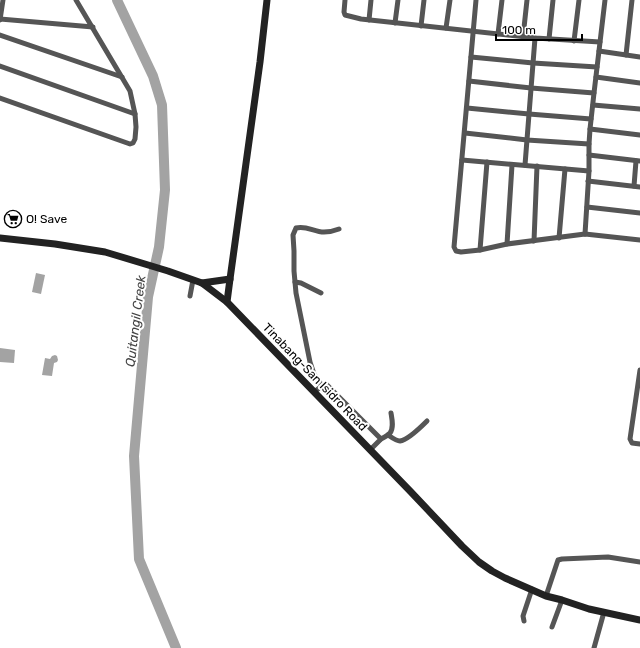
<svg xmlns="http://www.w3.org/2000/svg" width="640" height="648" font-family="Rubik,sans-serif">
<rect width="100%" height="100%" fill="#fff"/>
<g fill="#a3a3a3">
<polygon points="36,273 45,275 41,294 32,292"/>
<polygon points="0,348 15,350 14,363 0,362"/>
<polygon points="55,355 57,356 58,360 57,362 54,363 52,376 42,375 45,358 50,359 52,356"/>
</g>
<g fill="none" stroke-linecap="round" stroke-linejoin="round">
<polyline stroke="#a3a3a3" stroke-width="10" points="117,0 153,76 162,105 165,190 159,247 148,297 134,456 139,559 176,648"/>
<g stroke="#555" stroke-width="5">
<polyline points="345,0 344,12 345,15 361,19 535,38 600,42"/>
<polyline points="476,0 454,247 456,251 461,252 480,250 507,244 585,234 640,240"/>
<polyline points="0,19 93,27"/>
<polyline points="0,20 3,0"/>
<polyline points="369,20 371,0"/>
<polyline points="395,23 398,0"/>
<polyline points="421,26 424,0"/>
<polyline points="446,28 450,0"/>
<polyline points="498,34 502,0"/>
<polyline points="0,35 122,77"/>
<polyline points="523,37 527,0"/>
<polyline points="549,39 553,0"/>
<polyline points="574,41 579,0"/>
<polyline points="599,51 640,57"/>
<polyline points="626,55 632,0"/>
<polyline points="471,57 533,63 597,67"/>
<polyline points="0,66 135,114"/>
<polyline points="596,77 640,83"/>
<polyline points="469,81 531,88 594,93"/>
<polyline points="0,98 130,144 133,143 135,139 136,127 135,114 130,91 76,0"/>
<polyline points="593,105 640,109"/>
<polyline points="467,108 529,114 591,119"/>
<polyline points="590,129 640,135"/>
<polyline points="465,133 527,140 589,144"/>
<polyline points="589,155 640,161"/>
<polyline points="462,160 589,171"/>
<polyline points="525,165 535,38"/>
<polyline points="588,181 640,187"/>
<polyline points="634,186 636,161"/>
<polyline points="587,207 640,213"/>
<polyline points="585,234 589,171 589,144 590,129 594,93 605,0"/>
<polyline points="559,238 565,169"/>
<polyline points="534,241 537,166"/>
<polyline points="507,244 512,165"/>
<polyline points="480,250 487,162"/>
<polyline points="295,282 301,283 321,293"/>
<polyline points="190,296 193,280"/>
<polyline points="640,370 630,439 632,443 640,444"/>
<path d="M322,386L314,374L310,362L296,293L294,271V251L293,235L296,228C306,225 314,232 324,232C329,232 334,231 339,229"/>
<polyline points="314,392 322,386 326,384 381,439 370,450"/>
<path d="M388,435C391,437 396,441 400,441C408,440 421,427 427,421"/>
<path d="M381,439C384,437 388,436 390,433C394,428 392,419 391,413"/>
<polyline points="546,596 558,560 562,559 608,557 640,562"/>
<polyline points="524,621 523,616 532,589"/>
<polyline points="552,627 562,600"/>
<polyline points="594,648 604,612"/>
</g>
<g stroke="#222" stroke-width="7">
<polyline points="267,0 260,62 230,279 227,302 411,492 462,546 479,562 492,571 505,578 546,596 562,600 589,609 640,620"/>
<polyline points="0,238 55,244 105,252 168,271 202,283 227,302"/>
<polyline points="202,283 230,279"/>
</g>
</g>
<defs>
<symbol id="supermarket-ring" viewBox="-11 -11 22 22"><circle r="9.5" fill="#fff" stroke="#000" stroke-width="1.5"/><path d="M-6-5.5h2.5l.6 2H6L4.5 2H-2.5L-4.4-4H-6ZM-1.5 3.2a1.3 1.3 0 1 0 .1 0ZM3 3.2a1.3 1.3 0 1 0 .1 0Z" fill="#000"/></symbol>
</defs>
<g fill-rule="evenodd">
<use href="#supermarket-ring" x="3" y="209" width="20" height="20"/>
</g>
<g text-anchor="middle" stroke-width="4" stroke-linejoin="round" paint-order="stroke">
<g font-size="12" fill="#000" stroke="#fff" text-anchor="start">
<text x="26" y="223">O! Save</text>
</g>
<g font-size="12" fill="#000" stroke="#fff">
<text transform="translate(315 377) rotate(46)" y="4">Tinabang-San Isidro Road</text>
</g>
<g font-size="13" font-style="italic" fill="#444" stroke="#fff">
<text transform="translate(135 321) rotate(-83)" y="5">Quitangil Creek</text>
</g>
</g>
<path d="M496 34v6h86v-6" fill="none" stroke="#000000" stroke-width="2"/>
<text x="502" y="34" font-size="12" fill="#000000" stroke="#ffffff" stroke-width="3" paint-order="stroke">100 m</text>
</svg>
